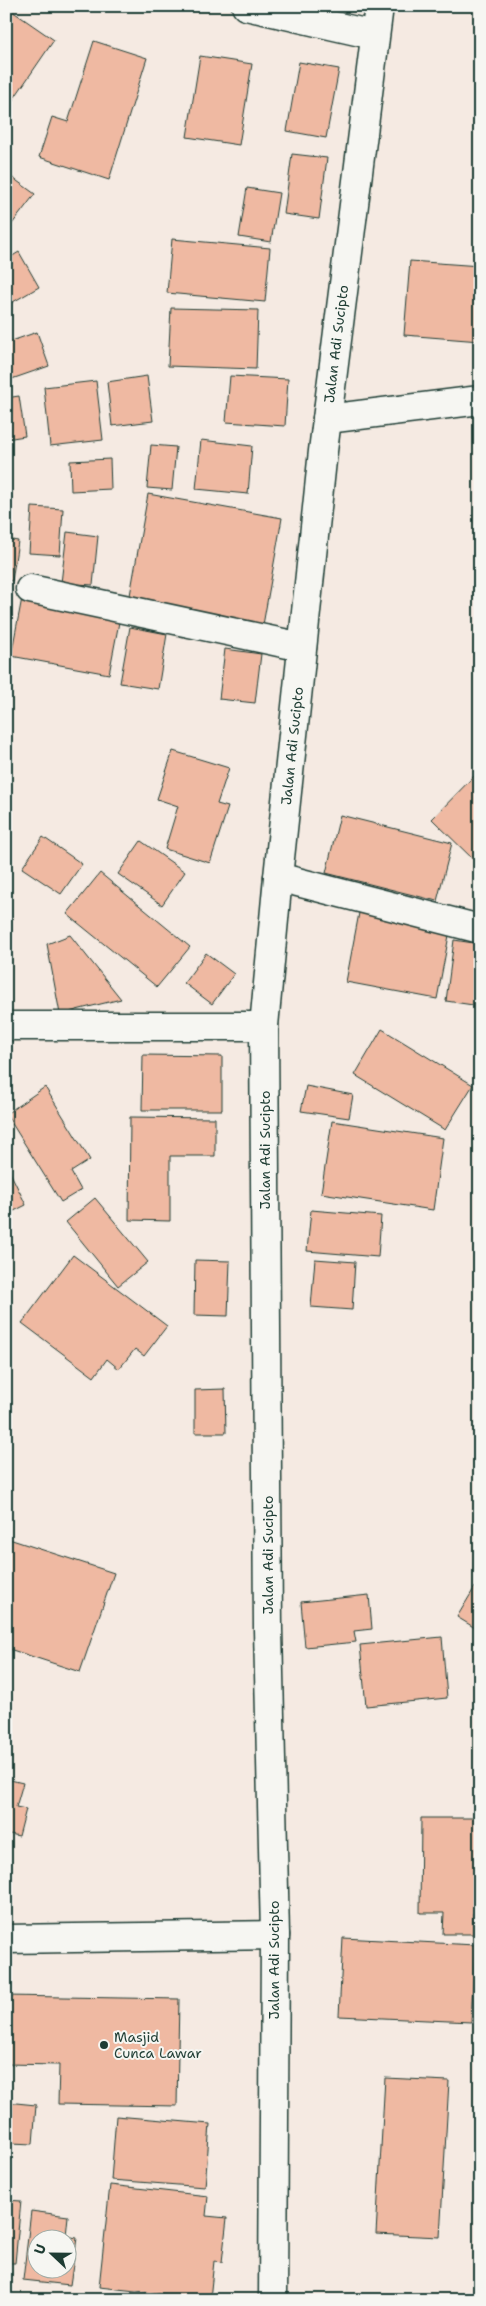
<svg xmlns="http://www.w3.org/2000/svg" width="486" height="2306" font-family="'Shantell Sans',sans-serif">
<rect width="100%" height="100%" fill="#f5eae2"/>
<filter id="ink" filterUnits="userSpaceOnUse"><feTurbulence type="fractalNoise" baseFrequency=".02" numOctaves="2"/><feDisplacementMap in="SourceGraphic" scale="10" xChannelSelector="R" yChannelSelector="G"/><feConvolveMatrix kernelMatrix="1 2 1 2 8 2 1 2 1" color-interpolation-filters="sRGB"/></filter>
<g filter="url(#ink)">
<g fill="#efb9a2" stroke="#1f3d34" fill-rule="evenodd">
<polygon points="12,11 54,40 6,110 6,20"/>
<polygon points="94,41 147,58 109,180 39,157 52,117 68,122"/>
<polygon points="200,56 252,64 239,145 187,137"/>
<polygon points="299,62 339,69 326,138 287,131"/>
<polygon points="292,154 327,158 319,219 284,214"/>
<polygon points="6,173 35,194 9,228 6,226"/>
<polygon points="247,188 279,193 271,242 239,237"/>
<polygon points="172,239 270,248 265,302 167,293"/>
<polygon points="19,252 39,287 6,306 6,260"/>
<polygon points="410,261 480,266 480,341 404,335"/>
<polygon points="171,308 258,310 256,369 168,366"/>
<polygon points="37,332 49,366 6,381 6,343"/>
<polygon points="147,376 153,421 112,426 107,382"/>
<polygon points="230,376 288,379 285,426 226,422"/>
<polygon points="96,381 103,440 50,446 44,387"/>
<polygon points="19,396 25,436 6,439 6,398"/>
<polygon points="201,440 252,446 248,494 196,489"/>
<polygon points="151,445 176,447 172,490 147,488"/>
<polygon points="110,459 111,489 71,491 70,461"/>
<polygon points="148,494 282,518 263,625 129,601"/>
<polygon points="32,507 63,509 60,555 29,553"/>
<polygon points="67,532 98,536 93,585 61,583"/>
<polygon points="6,539 18,541 12,581 6,580"/>
<polygon points="22,598 120,617 109,674 11,656"/>
<polygon points="130,627 167,634 158,689 120,683"/>
<polygon points="225,649 261,654 255,703 219,699"/>
<polygon points="173,751 229,768 217,804 228,807 210,863 165,849 178,806 157,799"/>
<polygon points="480,770 480,866 432,819"/>
<polygon points="340,815 452,843 437,901 326,873"/>
<polygon points="43,837 82,864 61,894 22,868"/>
<polygon points="141,841 185,872 162,905 118,874"/>
<polygon points="100,873 190,947 157,987 67,914"/>
<polygon points="359,913 450,930 437,999 346,982"/>
<polygon points="70,935 121,999 60,1014 47,944"/>
<polygon points="454,940 480,944 480,1006 446,1001"/>
<polygon points="206,953 234,974 212,1004 184,983"/>
<polygon points="382,1029 473,1085 445,1130 355,1075"/>
<polygon points="480,1041 480,1058 473,1055"/>
<polygon points="143,1055 222,1056 222,1110 142,1110"/>
<polygon points="306,1086 353,1095 349,1118 301,1111"/>
<polygon points="45,1087 90,1160 71,1172 81,1190 61,1202 6,1114"/>
<polygon points="130,1117 215,1118 215,1156 170,1156 170,1221 129,1220"/>
<polygon points="332,1121 443,1138 433,1210 321,1193"/>
<polygon points="6,1164 26,1205 6,1215"/>
<polygon points="95,1198 148,1262 118,1286 66,1222"/>
<polygon points="311,1210 381,1216 378,1257 307,1251"/>
<polygon points="73,1255 167,1326 144,1356 135,1349 119,1369 107,1359 94,1377 22,1323"/>
<polygon points="315,1259 355,1262 352,1310 311,1307"/>
<polygon points="195,1260 230,1261 228,1316 194,1315"/>
<polygon points="225,1389 226,1433 195,1433 195,1390"/>
<polygon points="9,1539 114,1573 80,1672 6,1648 6,1546"/>
<polygon points="475,1587 480,1590 480,1631 457,1617"/>
<polygon points="369,1595 372,1629 354,1631 356,1642 305,1647 301,1602"/>
<polygon points="442,1637 447,1698 366,1706 360,1645"/>
<polygon points="6,1779 23,1783 16,1807 26,1809 19,1836 10,1834 6,1848"/>
<polygon points="421,1818 480,1818 480,1913 473,1913 473,1934 443,1934 444,1913 420,1913"/>
<polygon points="343,1938 475,1945 471,2022 339,2016"/>
<polygon points="6,1996 179,1999 177,2106 58,2104 59,2065 6,2064"/>
<polygon points="385,2078 449,2081 440,2237 376,2234"/>
<polygon points="6,2102 36,2105 33,2144 11,2143 7,2192"/>
<polygon points="116,2116 210,2124 205,2187 111,2180"/>
<polygon points="110,2185 208,2196 206,2216 227,2218 222,2262 214,2261 210,2299 99,2287"/>
<polygon points="6,2200 21,2201 15,2263 6,2263"/>
<path d="M31,2211L68,2216L66,2236L77,2238L70,2285L23,2280ZM38,2238H68V2268H38Z"/>
</g>
<g fill="none" stroke-linecap="round" stroke-linejoin="round">
<defs>
<g id="minor">
<polyline points="246,6 374,35"/>
<polyline points="327,419 480,400"/>
<polyline points="30,589 302,647"/>
<polyline points="278,877 480,929"/>
<polyline points="6,1026 264,1026"/>
<polyline points="6,1939 275,1935"/>
<polyline points="273,2300 275,1935 268,1629 264,1026 278,877 323,451 379,6"/>
</g>
</defs>
<use href="#minor" stroke="#1f3d34" stroke-width="31"/>
<use href="#minor" stroke="#f6f6f2" stroke-width="28"/>
</g>
</g>
<circle fill="#1f3d34" stroke="#f6f6f2" stroke-width="2" cx="104" cy="2045" r="5"/>
<g text-anchor="middle" stroke-width="4" stroke-linejoin="round" paint-order="stroke">
<g font-size="14" fill="#1f3d34" stroke="#f6f6f2">
<text transform="translate(336 344) rotate(-83)" y="5">Jalan Adi Sucipto</text>
<text transform="translate(292 746) rotate(-84)" y="5">Jalan Adi Sucipto</text>
<text transform="translate(265 1150) rotate(-90)" y="5">Jalan Adi Sucipto</text>
<text transform="translate(268 1555) rotate(-90)" y="5">Jalan Adi Sucipto</text>
<text transform="translate(274 1960) rotate(-90)" y="5">Jalan Adi Sucipto</text>
</g>
<g font-size="14" fill="#1f3d34" stroke="#f6f6f2" text-anchor="start">
<text x="114" y="2042">Masjid<tspan x="114" dy="16">Cunca Lawar</tspan></text>
</g>
</g>
<rect width="486" height="2306" fill="none" stroke="#f6f6f2" stroke-width="25"/>
<rect x="12" y="12" width="461" height="2281" fill="none" stroke="#1f3d34" stroke-width="2" filter="url(#ink)"/>
<g transform="translate(52 2254) rotate(292)"><circle r="24" fill="#f6f6f2" stroke="#a0aca6"/>
<path d="M0-4L9 19L0 12L-9 19Z" fill="#1f3d34"/>
<text y="-8" font-size="14" font-weight="bold" text-anchor="middle" fill="#1f3d34">U</text>
</g>
</svg>
